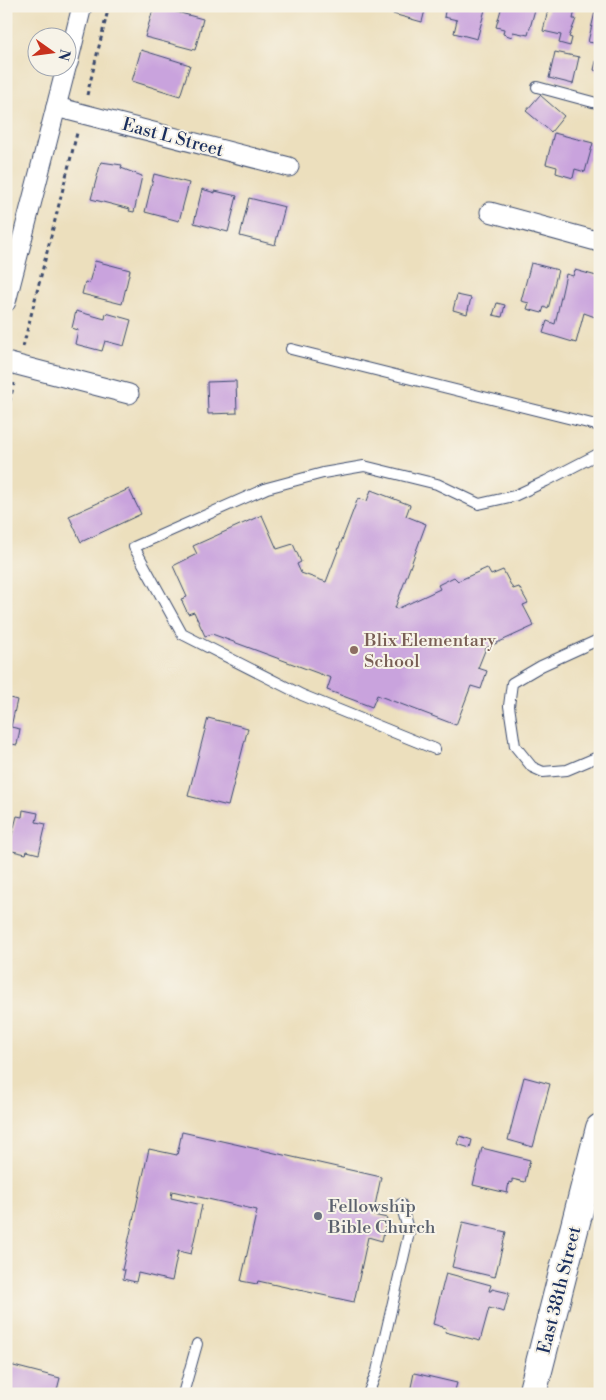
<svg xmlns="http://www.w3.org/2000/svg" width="606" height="1400" font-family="'Libre Bodoni',serif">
<rect width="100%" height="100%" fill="#f7f3e8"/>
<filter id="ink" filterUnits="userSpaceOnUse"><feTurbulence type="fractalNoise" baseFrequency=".02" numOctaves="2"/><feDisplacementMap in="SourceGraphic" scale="10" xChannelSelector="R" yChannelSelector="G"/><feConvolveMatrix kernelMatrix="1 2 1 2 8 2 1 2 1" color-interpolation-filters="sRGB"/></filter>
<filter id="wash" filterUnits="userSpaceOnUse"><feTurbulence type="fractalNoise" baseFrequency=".0096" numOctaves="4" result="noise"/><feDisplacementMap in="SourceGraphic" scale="20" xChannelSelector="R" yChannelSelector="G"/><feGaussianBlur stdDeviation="1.12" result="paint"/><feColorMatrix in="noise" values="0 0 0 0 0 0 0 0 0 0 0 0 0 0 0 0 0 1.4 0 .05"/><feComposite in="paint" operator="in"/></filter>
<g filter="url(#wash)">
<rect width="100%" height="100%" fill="#ecdfbd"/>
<g id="blocks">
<g fill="#c9a3dd">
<polygon points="154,6 203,19 195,50 145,37"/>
<polygon points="395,6 426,6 422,22 393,14"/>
<polygon points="446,6 486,6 477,39 454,33 457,20 444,17"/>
<polygon points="502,6 536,6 528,35 513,32 512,37 503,34 504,29 496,27"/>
<polygon points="549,6 566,6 565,8 575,10 573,19 576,19 569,37 572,38 570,46 559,43 561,35 543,31"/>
<polygon points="595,12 600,13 600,44 588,42"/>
<polygon points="599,49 600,49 600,72 594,70"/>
<polygon points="141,50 190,65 180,96 132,81"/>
<polygon points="555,52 579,57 573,84 549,78"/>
<polygon points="540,95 564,116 551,132 526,111"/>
<polygon points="554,133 593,143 585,172 575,169 573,178 556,173 557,167 546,164"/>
<polygon points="101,162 122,165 121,168 142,176 134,212 129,211 130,209 91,199"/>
<polygon points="154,174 189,183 179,221 145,212"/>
<polygon points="202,189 215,193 215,191 237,196 228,232 194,223"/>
<polygon points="249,198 285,207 275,245 240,236"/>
<polygon points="95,261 130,270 122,304 82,294 85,282 89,283"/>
<polygon points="531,263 558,270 548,309 544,307 542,313 527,309 529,303 521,301"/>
<polygon points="575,270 600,277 600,299 595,317 584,313 576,343 543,333 547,321 555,324 566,274 573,276"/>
<polygon points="457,295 471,298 467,314 453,310"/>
<polygon points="497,303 505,305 502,317 493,315"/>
<polygon points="76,311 105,319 106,313 131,320 124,346 105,341 102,351 75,344 78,330 72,328"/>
<polygon points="236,381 237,413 208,414 207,382"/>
<polygon points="129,489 141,514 81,542 69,516"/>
<polygon points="371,490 410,505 406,516 426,524 395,608 397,609 440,589 438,585 454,577 458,581 487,568 491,575 503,570 513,589 519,587 528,603 523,605 534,626 486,648 478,668 487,671 481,689 471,686 456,725 377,695 372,707 327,690 331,678 212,634 205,636 194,612 188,614 181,599 187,597 173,566 197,554 193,546 262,515 277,549 293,544 301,562 297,564 301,573 326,582 358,498 367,501"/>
<polygon points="6,697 17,700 11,727 20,729 17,745 12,744 11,748 6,747"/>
<polygon points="208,718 248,728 228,806 188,796"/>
<polygon points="23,810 38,813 36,822 46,824 39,854 27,851 26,854 8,850 17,816 22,817"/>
<polygon points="524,1077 550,1084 533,1147 508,1140"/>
<polygon points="182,1132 381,1177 373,1215 387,1218 382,1241 368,1237 354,1302 258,1281 257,1284 241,1281 257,1210 172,1191 171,1198 202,1205 191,1254 178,1251 172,1281 138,1273 136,1282 123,1279 125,1270 122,1270 149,1149 177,1155"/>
<polygon points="460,1136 472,1140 470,1148 457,1144"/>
<polygon points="482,1148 530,1160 525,1182 512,1179 512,1183 509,1182 507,1193 473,1185"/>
<polygon points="463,1222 506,1232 495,1277 452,1267"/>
<polygon points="446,1273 491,1285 489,1291 491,1291 492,1289 509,1293 504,1312 489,1308 480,1341 445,1332 446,1328 433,1324"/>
<polygon points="6,1364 60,1378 56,1394 6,1394"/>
<polygon points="414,1373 457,1383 454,1394 416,1394 410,1392"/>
</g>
</g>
</g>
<g filter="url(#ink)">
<use href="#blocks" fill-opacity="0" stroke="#3a496c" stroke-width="1"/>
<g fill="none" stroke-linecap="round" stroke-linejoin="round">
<defs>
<g id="service">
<polyline points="537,87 600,104"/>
<polyline points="291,349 600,426"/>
<polyline points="600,639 541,666 512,683 509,706 515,746 532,767 543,772 567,770 600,756"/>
<polyline points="435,749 302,695 182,634 134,547 267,488 323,473 364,466 437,484 479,504 514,496 546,481 600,453"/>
<polyline points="183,1394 197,1344"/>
<polyline points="368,1394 377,1371 409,1233 401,1204"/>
</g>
<g id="minor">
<polyline points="68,63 82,6"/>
<polyline points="56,107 289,167"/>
<polyline points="490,212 600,242"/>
<polyline points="6,302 66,68"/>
<polyline points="6,362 129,394"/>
</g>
<polyline id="secondary" points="532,1394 600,1128"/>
</defs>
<use href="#service" stroke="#3a496c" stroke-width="12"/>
<use href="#minor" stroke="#3a496c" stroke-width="21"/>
<use href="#secondary" stroke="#3a496c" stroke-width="30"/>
<g stroke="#3a496c" stroke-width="3" stroke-dasharray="4 4" stroke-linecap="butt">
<polyline points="87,95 109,6"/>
<polyline points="23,347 77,133"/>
<polyline points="6,417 14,383"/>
</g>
<use href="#service" stroke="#fff" stroke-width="10"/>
<use href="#minor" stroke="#fff" stroke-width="19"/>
<use href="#secondary" stroke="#fff" stroke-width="28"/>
</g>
</g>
<circle fill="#8d6e63" stroke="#f7f3e8" stroke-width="2" cx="354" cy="650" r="5"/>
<circle fill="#6b7280" stroke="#f7f3e8" stroke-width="2" cx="318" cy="1216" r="5"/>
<g text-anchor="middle" stroke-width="4" stroke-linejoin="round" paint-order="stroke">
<g font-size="18" fill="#1b2f5e" stroke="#f7f3e8">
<text transform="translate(173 137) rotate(15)" y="6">East L Street</text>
<text transform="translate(559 1290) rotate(-76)" y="6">East 38th Street</text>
</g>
<g font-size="18" fill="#785e54" stroke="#f7f3e8" text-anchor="start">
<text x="364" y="646">Blix Elementary<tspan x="364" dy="21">School</tspan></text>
</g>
<g font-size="18" fill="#5b616d" stroke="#f7f3e8" text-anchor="start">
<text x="328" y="1212">Fellowship<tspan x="328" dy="21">Bible Church</tspan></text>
</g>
</g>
<rect width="606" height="1400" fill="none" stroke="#f7f3e8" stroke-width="25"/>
<g transform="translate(52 52) rotate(104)"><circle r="24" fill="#f7f3e8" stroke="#9fa5b1"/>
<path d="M0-4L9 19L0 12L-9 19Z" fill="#c8321e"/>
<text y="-8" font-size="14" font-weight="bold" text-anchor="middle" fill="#1b2f5e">N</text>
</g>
</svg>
